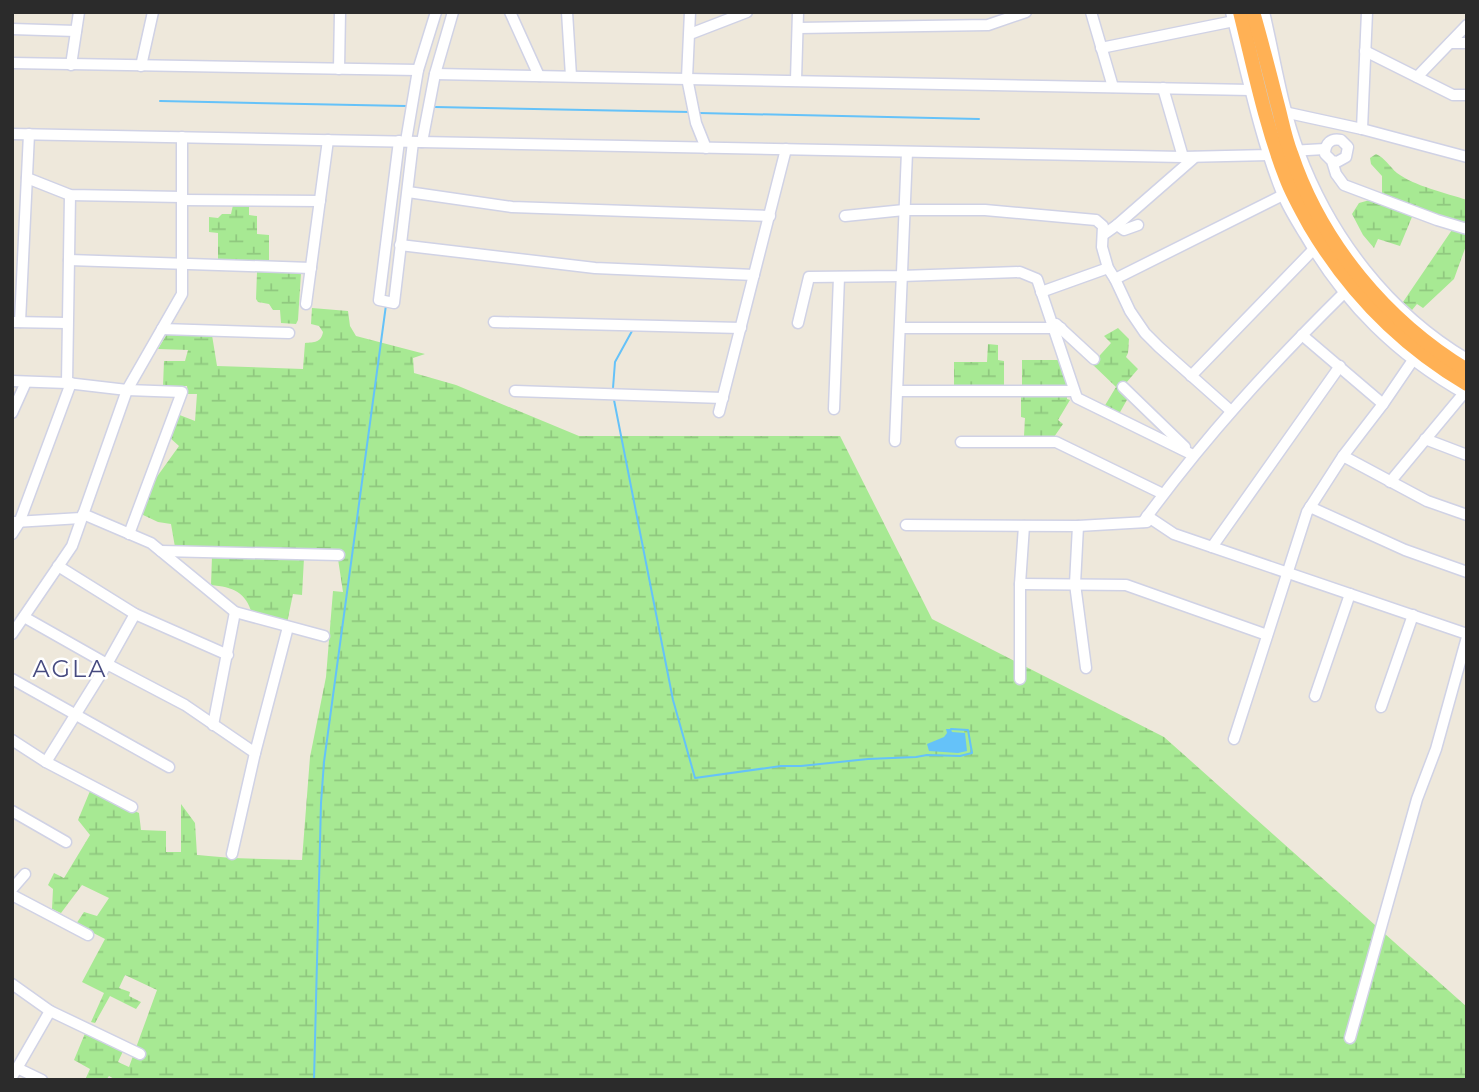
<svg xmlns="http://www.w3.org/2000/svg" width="1479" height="1092" font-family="Montserrat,sans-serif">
<defs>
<pattern id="wetland-marsh" width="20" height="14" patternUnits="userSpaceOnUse" patternTransform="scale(1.75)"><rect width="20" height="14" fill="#a7e993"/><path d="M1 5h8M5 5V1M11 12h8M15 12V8" fill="none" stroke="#90c87f"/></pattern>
</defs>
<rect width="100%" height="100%" fill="#eee8db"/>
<g fill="url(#wetland-marsh)">
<path d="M1376,154C1385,158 1390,167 1397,173C1414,186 1446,193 1467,200V243L1454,279L1423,308L1417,304L1412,310L1403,302L1456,224L1414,212L1400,246L1378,239L1374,248L1363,235L1352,214L1359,203L1377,198L1382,193V176L1371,164L1370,158Z"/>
<polygon points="233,205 249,206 249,215 257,216 257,234 269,235 269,262 218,259 218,233 209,232 209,217 218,218 222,214 231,214"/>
<polygon points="257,272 301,273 298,320 296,324 281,323 280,310 273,310 269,304 258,302 256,299"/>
<path d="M312,308L348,311L350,326L356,336L425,354L413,358L414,373L456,385L579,436H840L932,619L1164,737L1467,1007V1080H116L109,1076L106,1080H85L90,1069L74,1060L86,1031L124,1049L118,1062L129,1067L157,990L125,975L119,988L130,992L129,996L141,1002L136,1009L110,996L95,1023L91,1022L104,993L82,982L105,939L76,924L84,912L97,916L109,898L82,885L61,913L52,909L53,889L48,885L54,873L64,878L90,835L78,820L90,791L139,813L141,830L166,831V852H181V804L195,823L197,855L232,858L302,860L310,757L326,677L333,591L343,592L338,559L304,558L302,595L293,594L287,623L252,614C246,592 233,587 211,585L212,556L176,553L171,524L158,522L141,514L151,485L179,446L169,437L177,414L195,421L197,394H188L187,386H163L164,361H185L188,350L158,349L167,334L212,335L217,366L303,369L305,343C314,342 321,343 323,332L319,326L311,324Z"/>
<polygon points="1118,328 1129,339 1128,353 1126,357 1138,369 1120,390 1128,398 1119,414 1104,407 1116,387 1092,364 1111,343 1104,336"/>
<polygon points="988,344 998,345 998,360 1004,361 1004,386 954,387 954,362 987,362"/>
<polygon points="1022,360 1059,360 1067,386 1022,385"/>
<polygon points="1021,395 1067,395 1067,399 1070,400 1058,420 1063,424 1054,437 1024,436 1025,418 1021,417"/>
</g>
<polygon fill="#65c2f9" points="946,729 951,729 952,732 965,733 967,751 958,753 929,751 927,744 944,737 947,733"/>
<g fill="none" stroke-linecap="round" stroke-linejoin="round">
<g stroke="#65c2f9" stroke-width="2">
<polyline points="160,101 406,106"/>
<polyline points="435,107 690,112"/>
<polyline points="699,113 979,119"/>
<polyline points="613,388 615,362 632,331"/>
<polyline points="614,400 673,700 695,778 781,766 801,766 868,759 916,757 927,755 960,756 972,753 968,730 951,729"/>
<polyline points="314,1080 321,803 324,762 386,305"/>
</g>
<defs>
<g id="minor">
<polyline points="510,12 539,76"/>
<polyline points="567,12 571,76"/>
<polyline points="690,12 687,78 696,123 706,148"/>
<polyline points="1091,12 1113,87"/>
<path d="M1231,12C1247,73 1259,135 1282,193C1288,208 1297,222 1305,235C1346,305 1396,355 1467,395"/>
<path d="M1264,12C1275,58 1282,108 1299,152C1331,237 1388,312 1467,359"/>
<polyline points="798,28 988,25 1026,12"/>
<polyline points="12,29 76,31"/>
<polyline points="690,34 747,12"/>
<polyline points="1450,43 1467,43"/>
<polyline points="1101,48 1234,21"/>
<polyline points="1365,51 1453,95 1467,95"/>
<polyline points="12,63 418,70"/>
<polyline points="71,65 79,12"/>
<polyline points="141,66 153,12"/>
<polyline points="339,69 340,12"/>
<polyline points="435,74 1251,90"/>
<polyline points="1417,77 1467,25"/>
<polyline points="796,80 798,12"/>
<polyline points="1163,88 1183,157"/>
<polyline points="1284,112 1362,129 1467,157"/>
<polyline points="1362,129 1367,12"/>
<polyline points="12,134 1183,157 1269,155 1290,151 1325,149"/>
<polyline points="399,141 379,300 394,303 413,142"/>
<polyline points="406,141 418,70 436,12"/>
<polyline points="422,142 435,74 453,12"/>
<path d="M1332,161L1337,162L1346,157L1348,147L1341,140C1331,138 1325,143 1325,154L1332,161L1336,174L1344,185L1437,220L1467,229"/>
<polyline points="27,178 70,195 182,197"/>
<polyline points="408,192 512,207 770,216"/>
<polyline points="182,200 320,201"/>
<polyline points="845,216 904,210 985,210 1096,220 1103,226 1102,247 1108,268 1115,279 1130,311 1145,333 1159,347 1231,411"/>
<polyline points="1117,225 1124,230 1138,225"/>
<polyline points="1103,235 1117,225 1195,157"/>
<polyline points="400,245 595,268 754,275"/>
<polyline points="69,260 311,268"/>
<polyline points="1115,279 1283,195"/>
<polyline points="1041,292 1108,268"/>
<polyline points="306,304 328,140"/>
<polyline points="12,322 67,323"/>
<polyline points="20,322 29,134"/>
<polyline points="494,322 741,328"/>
<polyline points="798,323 809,277 901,276 1020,272 1037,279 1077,398 1193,455"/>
<polyline points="1056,324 1094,359"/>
<polyline points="900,328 1061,328"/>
<polyline points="162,329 289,333"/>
<polyline points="1302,335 1383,404"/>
<polyline points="1191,376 1313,250"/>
<polyline points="12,381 67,383 127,390 182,392 129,534"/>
<polyline points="67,383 70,195"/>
<polyline points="1123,387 1185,447"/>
<polyline points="515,391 723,398"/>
<polyline points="898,391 1074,391"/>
<polyline points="834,409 839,277"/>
<polyline points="719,412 786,149"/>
<polyline points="12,413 26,382"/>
<polyline points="1425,439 1467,455"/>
<polyline points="895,441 907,152"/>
<polyline points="961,442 1056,442 1163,494"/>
<polyline points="1343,456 1427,501 1467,515"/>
<polyline points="1390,482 1464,393"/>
<polyline points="1310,507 1405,550 1467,572"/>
<polyline points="83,514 151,543 235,612 324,636"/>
<polyline points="1147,516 1174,534 1467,634"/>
<polyline points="15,522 81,518"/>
<path d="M1143,522C1204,438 1270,366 1344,293"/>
<polyline points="906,525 1078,526 1147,522"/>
<polyline points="1078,526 1075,584 1086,668"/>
<polyline points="12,534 19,523 71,383"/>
<polyline points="1212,547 1340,366"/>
<polyline points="161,551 339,555"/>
<polyline points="58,566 135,614 228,655"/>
<polyline points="1020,584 1126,585 1267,635"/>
<polyline points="24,617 107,664 185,705 255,753"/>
<polyline points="12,634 72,546 127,390 182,294 182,137"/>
<polyline points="12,679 169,767"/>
<polyline points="1020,679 1020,584 1024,526"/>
<polyline points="1315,696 1350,594"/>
<polyline points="1381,707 1413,615"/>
<polyline points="213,725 235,612"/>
<polyline points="1234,739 1307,512 1343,456 1383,404 1413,360"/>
<polyline points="12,740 46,762 132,807"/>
<polyline points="46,762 107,664 135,614"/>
<polyline points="12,811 66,842"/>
<polyline points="232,854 255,753 288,627"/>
<polyline points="12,889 25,874"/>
<polyline points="12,895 88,935"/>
<polyline points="12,984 50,1011 140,1054"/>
<polyline points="1350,1038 1417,799 1436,749 1467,637"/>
<polyline points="17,1068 42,1080"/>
<polyline points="12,1077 50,1011"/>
</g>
<g id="highway">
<path d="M1240,12C1254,68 1265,124 1286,178C1292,194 1301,210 1310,226C1349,292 1401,345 1467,384"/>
<path d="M1253,12C1262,43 1270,75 1278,106C1282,121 1285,138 1291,153C1321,243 1386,321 1467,370"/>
</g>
</defs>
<use href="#minor" stroke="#d0d2e5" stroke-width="13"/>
<use href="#highway" stroke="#ccc" stroke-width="18"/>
<use href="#minor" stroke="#fff" stroke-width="10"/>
<use href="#highway" stroke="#ffb155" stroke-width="14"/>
</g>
<g text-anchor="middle" stroke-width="5" stroke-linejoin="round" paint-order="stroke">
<g font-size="24" letter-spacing="2" fill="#474b80" stroke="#fff">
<text x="70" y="677">AGLA</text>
</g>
</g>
<rect width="1479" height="1092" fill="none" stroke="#2b2b2b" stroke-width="28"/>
</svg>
